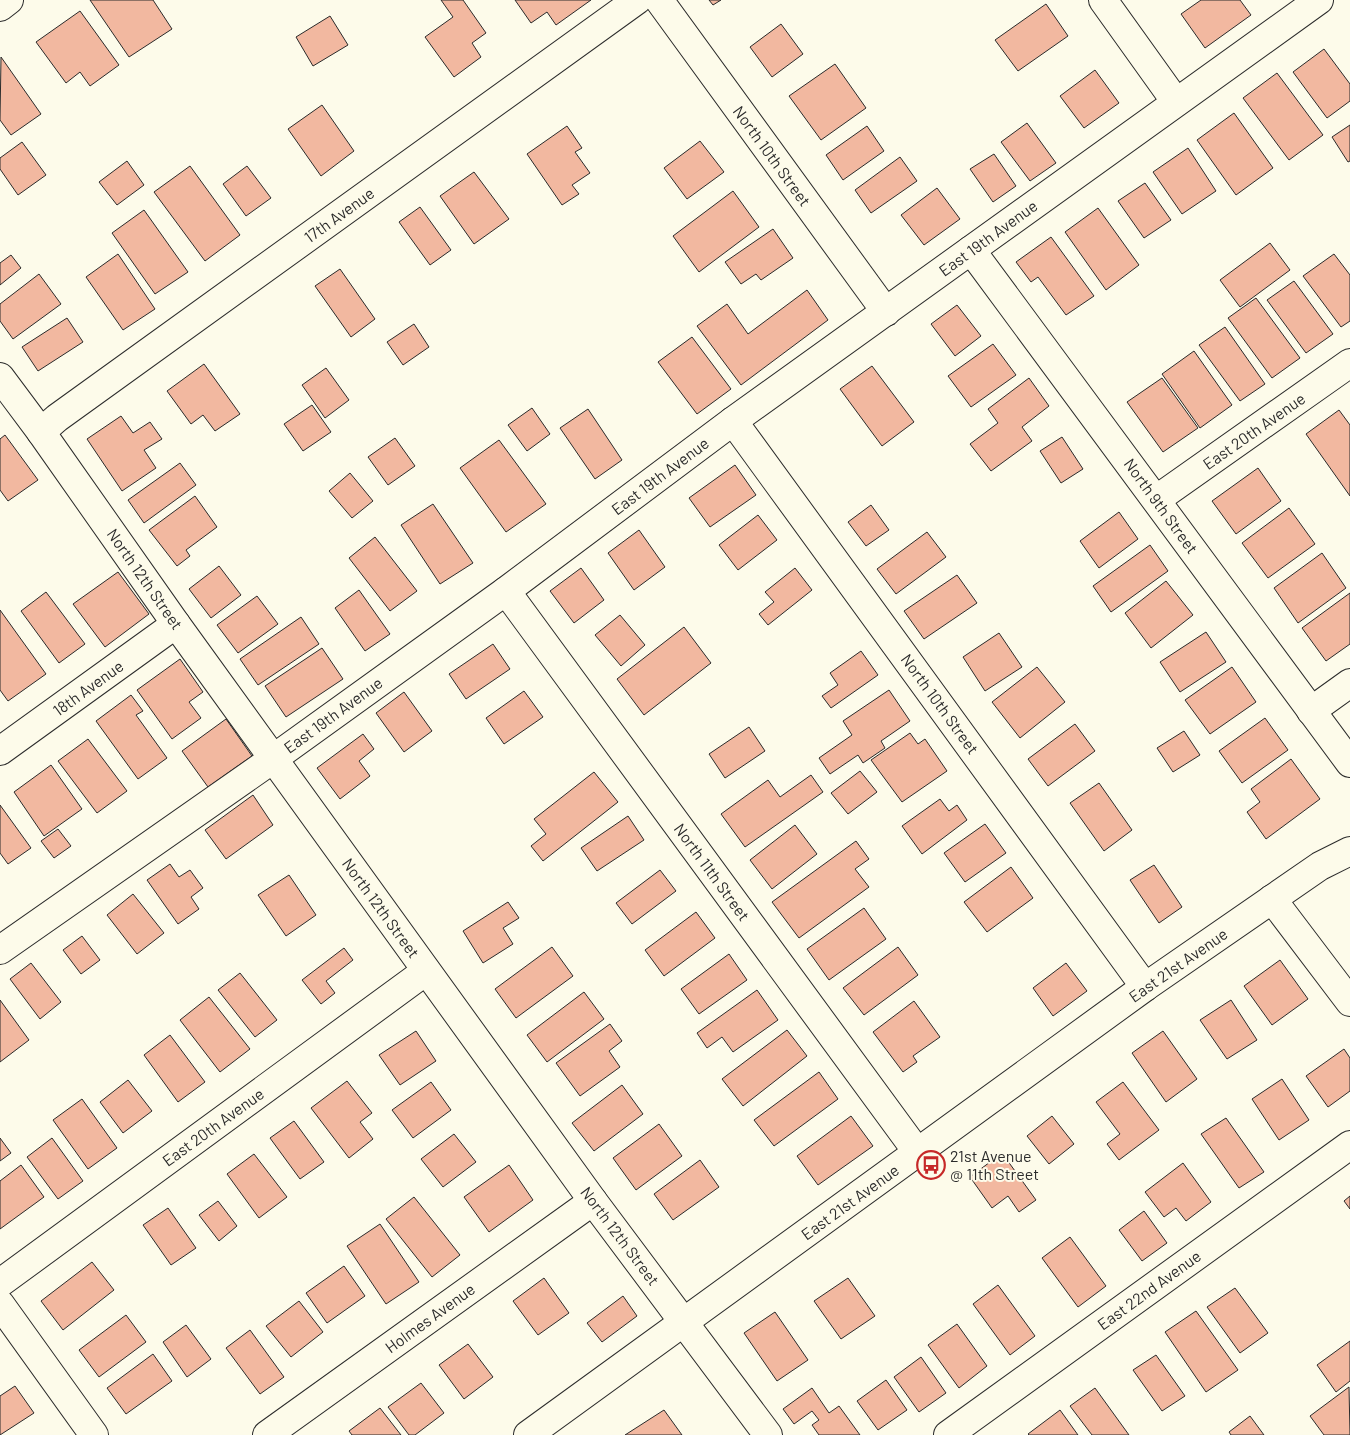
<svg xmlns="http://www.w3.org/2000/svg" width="1350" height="1435" font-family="Barlow,sans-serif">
<rect width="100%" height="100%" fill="#fdfbea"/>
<g fill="#f2b8a0" stroke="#2b2b2b">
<polygon points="90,0 153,0 172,29 129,57"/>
<polygon points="441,0 463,0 486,33 472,43 481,57 454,77 425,37 453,17"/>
<polygon points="515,0 591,0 556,25 547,12 531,23"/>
<polygon points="709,0 721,0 713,5"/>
<polygon points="1201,0 1240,0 1251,15 1205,48 1181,14"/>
<polygon points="1046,4 1068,36 1018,71 995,40"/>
<polygon points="80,11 119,65 90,86 80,72 66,83 36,42"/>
<polygon points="330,16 348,45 313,66 296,37"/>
<polygon points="781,24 803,54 772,77 750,47"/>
<polygon points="1324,49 1350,84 1350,101 1327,118 1293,72"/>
<polygon points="1,57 41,114 11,135 0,120"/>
<polygon points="835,64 866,108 821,140 789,96"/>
<polygon points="1095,70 1119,103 1084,128 1060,96"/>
<polygon points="1277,73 1323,135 1289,160 1243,98"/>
<polygon points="322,105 354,151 321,176 288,129"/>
<polygon points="1234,113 1273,168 1236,195 1197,140"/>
<polygon points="1027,123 1056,163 1030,181 1001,142"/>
<polygon points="1350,125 1350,161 1348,162 1332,137"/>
<polygon points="567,126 582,148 575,152 590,173 572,185 579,194 562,205 527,154"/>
<polygon points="867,126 884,151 843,180 826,155"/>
<polygon points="700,141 724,172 687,199 664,168"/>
<polygon points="22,142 46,175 18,195 0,169 0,158"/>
<polygon points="1188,148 1216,191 1182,214 1153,172"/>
<polygon points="994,154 1016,186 993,202 970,169"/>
<polygon points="900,157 917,181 871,213 855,190"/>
<polygon points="127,161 144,185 117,205 99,182"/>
<polygon points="190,166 240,235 205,261 154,192"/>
<polygon points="247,166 271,198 246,216 223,184"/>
<polygon points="474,172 509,219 474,244 440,196"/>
<polygon points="1145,183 1171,220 1144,238 1118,201"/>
<polygon points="937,188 960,219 924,245 901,215"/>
<polygon points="733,191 759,227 699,272 673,236"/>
<polygon points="420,207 451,250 430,265 399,222"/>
<polygon points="1098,208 1139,265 1106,290 1065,232"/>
<polygon points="144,210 188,272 155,294 112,233"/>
<polygon points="773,229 793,258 761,280 756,274 741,284 725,262"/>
<polygon points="1051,237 1094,296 1066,315 1038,277 1031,282 1016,262"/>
<polygon points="1270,243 1290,270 1240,307 1220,280"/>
<polygon points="118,254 155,309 123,330 86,277"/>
<polygon points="1334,254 1350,275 1350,321 1341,327 1303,276"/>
<polygon points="11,255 21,268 0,285 0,263"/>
<polygon points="340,269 375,319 351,337 315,286"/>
<polygon points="39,274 61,304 13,339 0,321 0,304"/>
<polygon points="1294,281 1333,334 1306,353 1267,300"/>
<polygon points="807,290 828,320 741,385 697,326 727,304 748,334"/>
<polygon points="1256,298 1300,358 1272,378 1228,318"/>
<polygon points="957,305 981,336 955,356 931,324"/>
<polygon points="67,318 83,342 38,371 22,347"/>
<polygon points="414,324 429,347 403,365 387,342"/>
<polygon points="1225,327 1265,384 1240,401 1199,345"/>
<polygon points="692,337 731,389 697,414 658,362"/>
<polygon points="993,344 1016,375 971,407 948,376"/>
<polygon points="1194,351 1232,405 1200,428 1162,374"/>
<polygon points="204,364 240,414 215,431 203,415 191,424 167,391"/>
<polygon points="872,366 914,422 882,446 840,389"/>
<polygon points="326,368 349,400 325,418 302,385"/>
<polygon points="1029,378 1049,406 1022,427 1032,441 991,471 970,444 998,423 988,409"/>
<polygon points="1162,378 1198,428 1163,452 1127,402"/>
<polygon points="312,405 331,432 303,451 284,424"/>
<polygon points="532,408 550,434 527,451 508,425"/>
<polygon points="588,409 622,460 595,479 560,428"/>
<polygon points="1339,410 1350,425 1350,496 1306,434"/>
<polygon points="121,416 133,433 150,422 162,439 144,450 156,468 122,491 87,439"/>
<polygon points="5,435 38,480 8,501 0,490 0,439"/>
<polygon points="1062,437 1083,469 1061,483 1040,451"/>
<polygon points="395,438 415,466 388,485 368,457"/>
<polygon points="499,440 546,504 506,532 460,468"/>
<polygon points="180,463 196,485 144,523 128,500"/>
<polygon points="735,465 756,495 710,527 689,498"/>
<polygon points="1258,468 1281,501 1236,534 1212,501"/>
<polygon points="350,473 373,501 352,518 329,491"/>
<polygon points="195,496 217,527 186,550 190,556 177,566 149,530"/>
<polygon points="433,504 473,563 440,584 401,525"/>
<polygon points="871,505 889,530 866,546 848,522"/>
<polygon points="1289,508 1315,544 1268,578 1242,543"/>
<polygon points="1119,512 1138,539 1099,568 1080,541"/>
<polygon points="758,515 777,540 738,570 719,545"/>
<polygon points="639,530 665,567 634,590 608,553"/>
<polygon points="927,532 946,557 896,594 877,569"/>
<polygon points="375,537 417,591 390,611 349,558"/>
<polygon points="1150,545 1168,571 1111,612 1093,586"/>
<polygon points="1322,553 1346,588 1298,623 1274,588"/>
<polygon points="219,566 241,595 211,618 189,589"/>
<polygon points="581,568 604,600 574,623 550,591"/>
<polygon points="795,568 812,590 768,625 759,614 774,602 765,592"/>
<polygon points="118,572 149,614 105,647 73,604"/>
<polygon points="957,575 977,603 924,639 904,611"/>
<polygon points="1166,581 1193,615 1151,648 1125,613"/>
<polygon points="359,590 390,634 365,651 335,608"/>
<polygon points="46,592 85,644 59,663 21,611"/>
<polygon points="1350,593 1350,644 1326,661 1302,628"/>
<polygon points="257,596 278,624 238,653 217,625"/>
<polygon points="0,610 46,674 8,701 0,690"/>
<polygon points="620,615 645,645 621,666 595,635"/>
<polygon points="301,617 319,644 258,685 240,659"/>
<polygon points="684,627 711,663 644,715 617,679"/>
<polygon points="1206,632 1226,662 1180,692 1160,662"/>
<polygon points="999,633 1022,667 985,691 963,657"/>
<polygon points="493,644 510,669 466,699 449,674"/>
<polygon points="322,648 343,679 286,717 265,686"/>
<polygon points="861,651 878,675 831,708 822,696 838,685 830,673"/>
<polygon points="180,659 203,692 189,702 201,718 172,739 137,690"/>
<polygon points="1037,667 1065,702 1020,738 992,702"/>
<polygon points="1232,667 1256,702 1210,734 1185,700"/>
<polygon points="889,690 910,721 881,741 885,748 863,763 858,755 830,774 819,758 852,735 843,721"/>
<polygon points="524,691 543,717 504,744 486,718"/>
<polygon points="404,692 432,731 404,752 376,713"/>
<polygon points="131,695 143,711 136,715 167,758 138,779 96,721"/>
<polygon points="1265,718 1288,750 1242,783 1219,751"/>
<polygon points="226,719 252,756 208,787 182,751"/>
<polygon points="1075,724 1095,751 1048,786 1028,759"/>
<polygon points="749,727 765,751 725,778 709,754"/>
<polygon points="1184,731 1200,755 1173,772 1157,748"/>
<polygon points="910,733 918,744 925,739 947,771 902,802 871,760"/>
<polygon points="363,734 374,749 359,761 370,776 340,799 317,768"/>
<polygon points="88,739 127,791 97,813 58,761"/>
<polygon points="1291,759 1320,799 1266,839 1247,812 1260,802 1251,789"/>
<polygon points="51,765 82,809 44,836 14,792"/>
<polygon points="860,771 877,792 848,814 831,793"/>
<polygon points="594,772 618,802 543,861 531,846 546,834 534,819"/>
<polygon points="811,775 823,792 745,847 721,814 768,780 780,797"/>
<polygon points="1099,783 1132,830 1104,851 1070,803"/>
<polygon points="253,795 273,825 226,859 205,830"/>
<polygon points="940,799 949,811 957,805 967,820 922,854 902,826"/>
<polygon points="0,805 31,848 8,864 0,853"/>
<polygon points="628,816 644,840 597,871 581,848"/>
<polygon points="985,824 1006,853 965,882 944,853"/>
<polygon points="795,825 817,854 772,889 750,860"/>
<polygon points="58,829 71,846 54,858 41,841"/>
<polygon points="856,841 869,859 855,869 869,887 799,938 772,902"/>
<polygon points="170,864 179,877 190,870 203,888 191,897 199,909 178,924 147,880"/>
<polygon points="1154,865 1182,907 1159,923 1130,880"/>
<polygon points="1011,867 1033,898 987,932 964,902"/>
<polygon points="660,870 676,891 632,924 616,903"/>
<polygon points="289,875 316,915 286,936 258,895"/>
<polygon points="133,894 164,933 137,954 107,915"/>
<polygon points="508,902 519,918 503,928 513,944 483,963 463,931"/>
<polygon points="864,908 886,939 829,980 807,949"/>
<polygon points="696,912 715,938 664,976 645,950"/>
<polygon points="82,936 100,960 81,974 63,950"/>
<polygon points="552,947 573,976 516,1018 495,989"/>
<polygon points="898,947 918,975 864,1015 843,988"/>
<polygon points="344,948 353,960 326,981 335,993 321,1004 302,980"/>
<polygon points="729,954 747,980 699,1014 681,989"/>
<polygon points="1280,960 1308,999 1272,1025 1244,986"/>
<polygon points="31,963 61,1002 40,1019 10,979"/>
<polygon points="1066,963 1087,991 1053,1016 1033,988"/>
<polygon points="240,973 277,1020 255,1037 218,990"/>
<polygon points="757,990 778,1020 733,1052 722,1037 707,1048 697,1033"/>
<polygon points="584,992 604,1019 547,1062 527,1035"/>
<polygon points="209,997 250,1049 220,1072 180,1020"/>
<polygon points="0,1000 29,1040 0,1062"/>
<polygon points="1231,1000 1257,1040 1227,1059 1200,1020"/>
<polygon points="914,1001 940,1037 913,1056 917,1062 903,1072 873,1032"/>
<polygon points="610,1024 622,1041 609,1051 620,1067 580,1096 556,1063"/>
<polygon points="787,1030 807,1056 743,1106 722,1079"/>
<polygon points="416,1031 436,1061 400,1085 379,1055"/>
<polygon points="1163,1031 1197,1079 1166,1102 1132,1053"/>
<polygon points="170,1035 205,1082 178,1102 144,1055"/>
<polygon points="1344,1049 1350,1058 1350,1091 1328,1107 1306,1076"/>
<polygon points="819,1072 838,1099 774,1146 754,1120"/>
<polygon points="1282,1079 1309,1120 1279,1140 1252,1099"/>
<polygon points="128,1080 152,1111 123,1133 100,1102"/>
<polygon points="347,1081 372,1113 360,1122 373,1139 349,1158 311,1108"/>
<polygon points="431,1082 451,1110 413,1138 392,1110"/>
<polygon points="1123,1082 1159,1130 1119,1160 1107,1144 1120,1134 1096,1102"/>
<polygon points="622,1085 643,1114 594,1151 572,1123"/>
<polygon points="82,1099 117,1148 88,1169 53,1120"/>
<polygon points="851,1116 873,1146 818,1185 797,1156"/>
<polygon points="1052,1116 1074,1144 1049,1164 1027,1136"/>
<polygon points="1226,1118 1264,1172 1239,1188 1201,1134"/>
<polygon points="294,1121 324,1162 300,1179 270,1138"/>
<polygon points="659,1124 682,1156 636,1190 613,1158"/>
<polygon points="454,1134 476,1162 443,1187 421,1159"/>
<polygon points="0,1138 11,1153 0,1161"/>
<polygon points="52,1138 83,1181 58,1199 27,1157"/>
<polygon points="1002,1153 1036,1200 1019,1212 1008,1196 992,1208 970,1177"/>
<polygon points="254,1154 287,1197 259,1218 227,1174"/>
<polygon points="700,1160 719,1187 673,1220 654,1194"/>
<polygon points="1183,1163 1211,1202 1186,1221 1176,1208 1164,1217 1145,1192"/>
<polygon points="21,1165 44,1197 0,1229 0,1181"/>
<polygon points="509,1165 533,1200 489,1232 464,1197"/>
<polygon points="1350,1196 1350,1209 1344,1201"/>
<polygon points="414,1197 460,1255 432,1277 386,1219"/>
<polygon points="218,1201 237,1226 219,1241 199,1215"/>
<polygon points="168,1208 196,1248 171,1265 143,1225"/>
<polygon points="1144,1211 1167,1243 1142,1261 1119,1230"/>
<polygon points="380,1224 419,1282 386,1304 347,1246"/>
<polygon points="1070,1237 1106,1286 1078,1307 1042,1258"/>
<polygon points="92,1262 114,1290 63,1330 41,1301"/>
<polygon points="344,1266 365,1296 327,1323 306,1293"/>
<polygon points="544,1278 569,1313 538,1335 513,1301"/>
<polygon points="848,1278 875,1316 841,1339 814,1301"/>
<polygon points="998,1285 1035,1336 1010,1355 973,1304"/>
<polygon points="1235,1288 1268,1333 1240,1353 1207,1307"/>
<polygon points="623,1296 637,1316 602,1342 587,1323"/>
<polygon points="299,1301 323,1332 291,1357 266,1326"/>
<polygon points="1196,1311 1238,1370 1206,1392 1165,1332"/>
<polygon points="775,1312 808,1360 777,1381 744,1333"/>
<polygon points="126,1315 146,1342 99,1377 79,1350"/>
<polygon points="957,1324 987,1366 959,1388 928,1345"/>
<polygon points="186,1325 211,1359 187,1377 163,1342"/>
<polygon points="250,1330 284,1377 260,1394 226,1348"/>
<polygon points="1350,1341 1350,1381 1336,1392 1317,1365"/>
<polygon points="468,1344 493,1377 464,1399 439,1365"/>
<polygon points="153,1354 172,1381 126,1414 107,1388"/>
<polygon points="1156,1355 1185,1396 1162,1411 1133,1370"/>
<polygon points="921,1357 946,1393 919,1412 894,1377"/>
<polygon points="886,1380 907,1410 878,1430 857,1401"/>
<polygon points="421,1383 444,1413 415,1435 409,1435 388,1407"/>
<polygon points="15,1386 34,1413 0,1435 0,1396"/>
<polygon points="1349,1387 1350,1435 1324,1435 1310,1416"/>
<polygon points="812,1388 829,1413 839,1406 860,1435 819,1435 812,1425 819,1420 812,1411 794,1424 783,1409"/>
<polygon points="1095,1388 1129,1435 1092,1435 1070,1406"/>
<polygon points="380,1408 401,1435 352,1435 349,1431"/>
<polygon points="664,1410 682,1435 625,1435"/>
<polygon points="1060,1410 1078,1435 1029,1435 1028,1434"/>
<polygon points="1250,1416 1264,1435 1231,1435 1229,1432"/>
</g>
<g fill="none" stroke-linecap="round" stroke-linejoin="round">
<defs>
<g id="minor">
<polyline points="659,0 886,312"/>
<polyline points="1103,0 1176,102"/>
<polyline points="971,250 1350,763"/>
<polyline points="0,377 41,432 176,624 593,1201 768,1435"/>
<polyline points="733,421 1145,987"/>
<polyline points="41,432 57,418 637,0"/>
<polyline points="1157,499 1350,363"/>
<polyline points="506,591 918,1153"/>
<polyline points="1311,711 1350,683"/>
<polyline points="0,751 176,624"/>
<polyline points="1272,899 1350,1002"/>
<polyline points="0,950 263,766 506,591 733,421 1319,0"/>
<polyline points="0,1283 426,971"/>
<polyline points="0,1304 94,1435"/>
<polyline points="267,1435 593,1201"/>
<polyline points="528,1435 1145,987 1320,866 1350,851"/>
<polyline points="948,1435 1350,1145"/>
</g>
<polyline id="major" points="0,7 9,0"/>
</defs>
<use href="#minor" stroke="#2b2b2b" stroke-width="30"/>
<use href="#major" stroke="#2b2b2b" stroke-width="30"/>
<use href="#minor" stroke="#fdfbea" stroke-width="28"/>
<use href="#major" stroke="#fdfbea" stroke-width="28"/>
</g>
<defs>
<symbol id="bus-ring" viewBox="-11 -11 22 22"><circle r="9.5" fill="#fdfbea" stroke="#c62828" stroke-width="1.5"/><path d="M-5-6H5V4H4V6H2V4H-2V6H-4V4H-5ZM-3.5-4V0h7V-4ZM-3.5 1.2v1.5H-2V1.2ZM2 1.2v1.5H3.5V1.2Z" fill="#c62828"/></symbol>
</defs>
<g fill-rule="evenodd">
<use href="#bus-ring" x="915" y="1149" width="32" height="32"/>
</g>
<g text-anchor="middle" stroke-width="4" stroke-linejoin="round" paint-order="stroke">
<g font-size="16" fill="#2b2b2b" stroke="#fdfbea">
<text transform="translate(772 156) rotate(54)" y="6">North 10th Street</text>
<text transform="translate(339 215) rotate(-36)" y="6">17th Avenue</text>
<text transform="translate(988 238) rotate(-36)" y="6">East 19th Avenue</text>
<text transform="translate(1254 431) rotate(-35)" y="6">East 20th Avenue</text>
<text transform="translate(660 476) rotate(-37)" y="6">East 19th Avenue</text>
<text transform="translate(1161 506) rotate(54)" y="6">North 9th Street</text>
<text transform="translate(145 579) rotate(55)" y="6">North 12th Street</text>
<text transform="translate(88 688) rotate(-36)" y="6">18th Avenue</text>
<text transform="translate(940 704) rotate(54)" y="6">North 10th Street</text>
<text transform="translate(333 715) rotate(-36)" y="6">East 19th Avenue</text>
<text transform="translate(712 872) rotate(54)" y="6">North 11th Street</text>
<text transform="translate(381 908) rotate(54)" y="6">North 12th Street</text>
<text transform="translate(1178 965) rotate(-35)" y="6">East 21st Avenue</text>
<text transform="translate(213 1127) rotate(-36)" y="6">East 20th Avenue</text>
<text transform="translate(850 1202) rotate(-36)" y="6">East 21st Avenue</text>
<text transform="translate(620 1236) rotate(53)" y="6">North 12th Street</text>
<text transform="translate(1149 1290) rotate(-36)" y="6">East 22nd Avenue</text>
<text transform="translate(430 1318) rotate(-36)" y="6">Holmes Avenue</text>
</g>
<g font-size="16" fill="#2b2b2b" stroke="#fdfbea" text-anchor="start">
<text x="950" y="1162">21st Avenue<tspan x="950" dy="18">@ 11th Street</tspan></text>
</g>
</g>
</svg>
